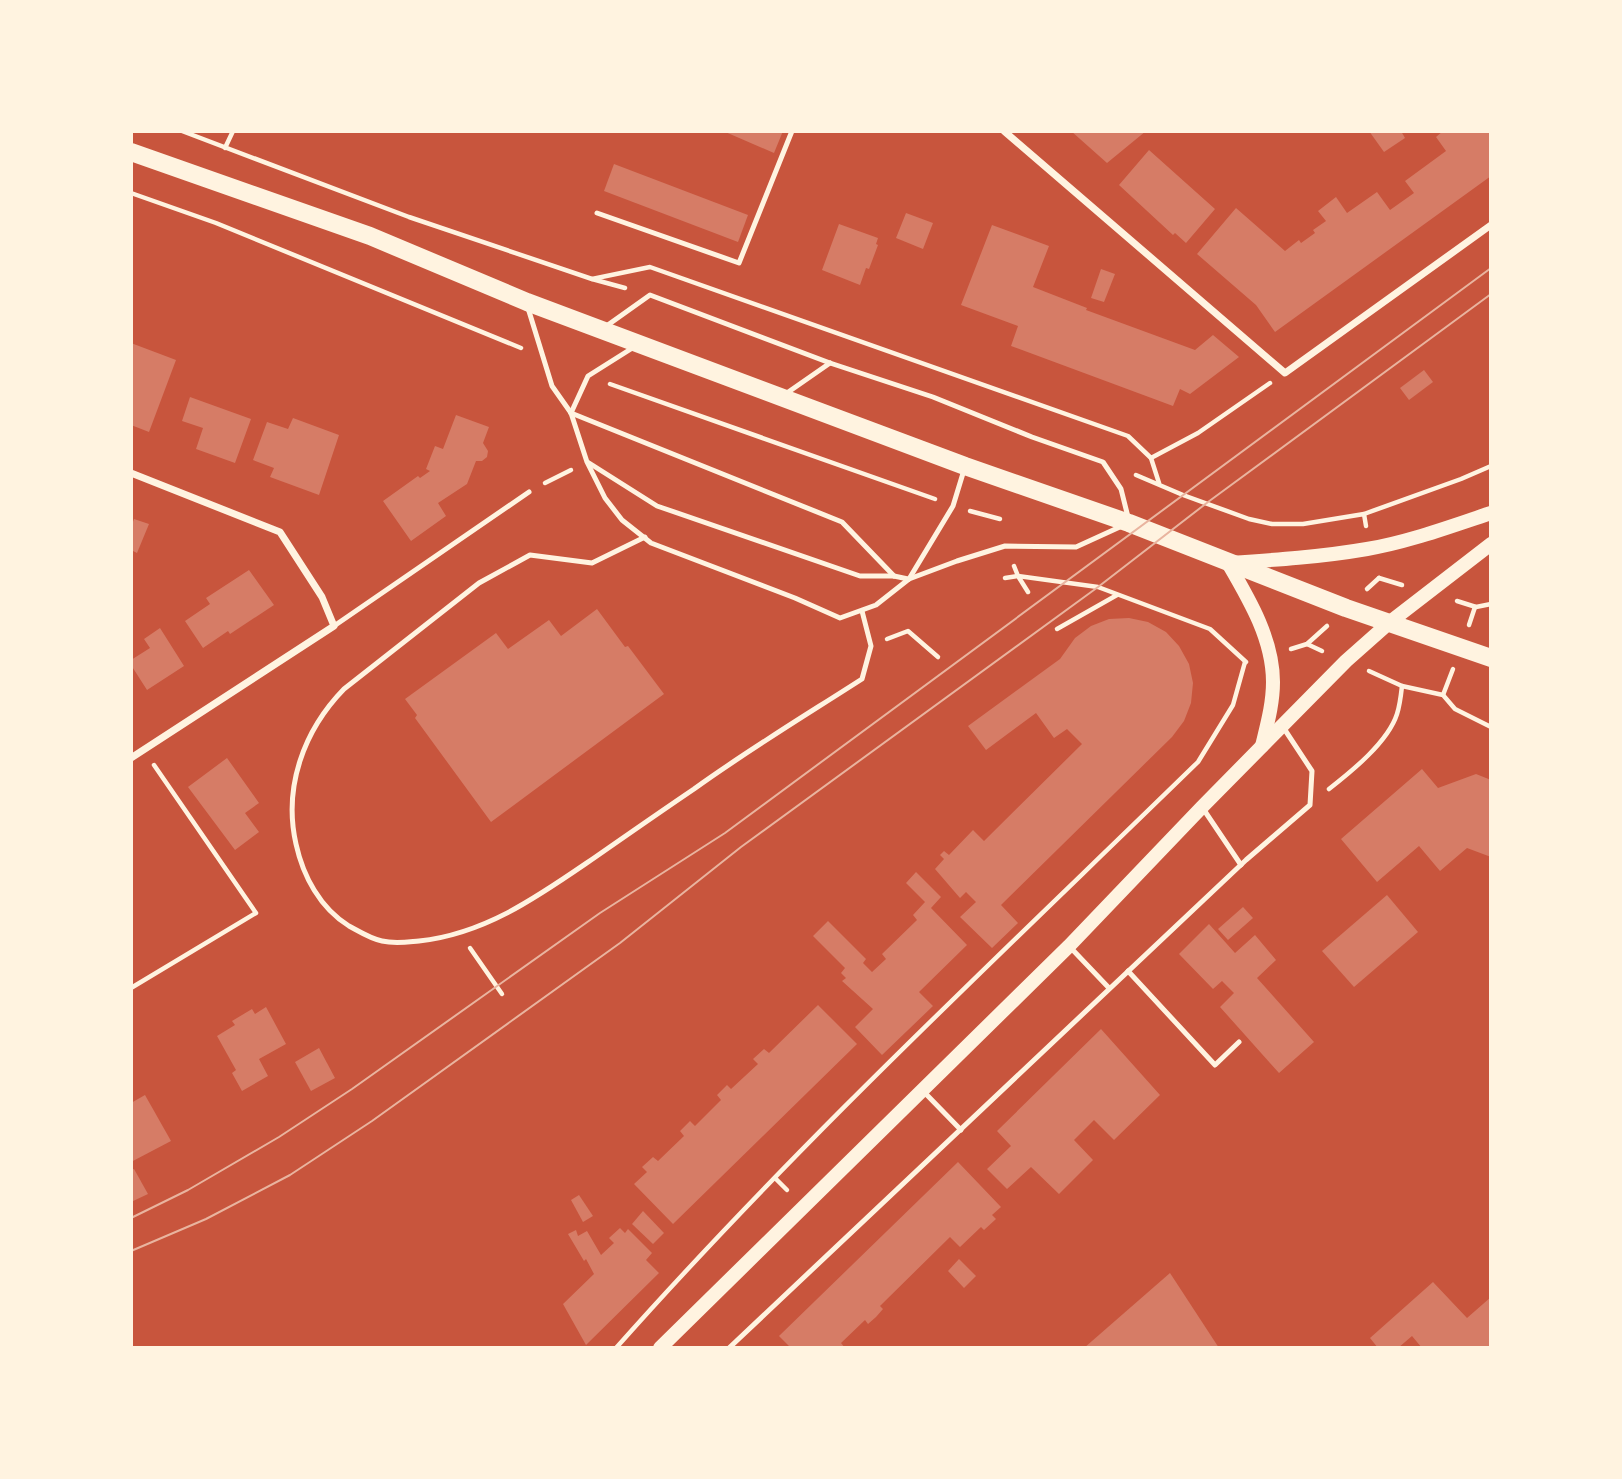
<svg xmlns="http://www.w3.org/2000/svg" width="1622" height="1479" font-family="'Times New Roman',serif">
<rect width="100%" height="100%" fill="#c8553d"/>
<g fill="#d67c66">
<polygon points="723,131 783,131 774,153"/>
<polygon points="1071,131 1146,131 1107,163"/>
<polygon points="1369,131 1401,131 1405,138 1384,152"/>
<polygon points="1443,131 1491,131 1491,176 1275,332 1256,305 1197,254 1236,208 1285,251 1299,240 1301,243 1315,233 1313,230 1326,221 1318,211 1336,197 1347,213 1377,192 1390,210 1414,193 1405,181 1446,151 1436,137"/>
<polygon points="1149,150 1215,209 1186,243 1175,233 1173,235 1119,185"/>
<polygon points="614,164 748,215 738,242 604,191"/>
<polygon points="906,213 933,223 923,249 896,238"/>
<polygon points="839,224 878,238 876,244 878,245 869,269 866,268 860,285 822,270"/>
<polygon points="992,225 1049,246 1033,287 1087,308 1086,310 1195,350 1213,335 1239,357 1190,394 1180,389 1173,406 1011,346 1018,326 961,305"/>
<polygon points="1101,269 1115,274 1104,302 1091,298"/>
<polygon points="131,343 176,360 149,432 131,425"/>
<polygon points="1424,370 1433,382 1409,400 1400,388"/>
<polygon points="190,397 251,419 235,463 196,449 203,428 182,421"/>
<polygon points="456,415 489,427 483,443 488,451 487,457 482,461 476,461 467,484 438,503 446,516 411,541 383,501 418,476 420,478 430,471 426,469 435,446 443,449"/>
<polygon points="293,418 339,435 319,495 270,477 274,468 253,460 267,422 288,429"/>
<polygon points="134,519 149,524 137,553 131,550 131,527"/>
<polygon points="249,570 274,605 230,634 228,631 203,648 185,621 210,604 206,598"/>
<polygon points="597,609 625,647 628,646 664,694 491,822 415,718 417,715 405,699 496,633 508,649 549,620 561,636"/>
<polygon points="1129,618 1148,622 1166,632 1179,646 1189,664 1193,683 1191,703 1184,721 1172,737 1001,905 1018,923 992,948 960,917 976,902 966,892 960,898 935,869 944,859 940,855 944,851 949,855 973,830 984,841 1082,744 1067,729 1054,738 1036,713 986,750 968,726 1060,659 1075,638 1091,626 1109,619"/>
<polygon points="160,628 184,666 147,690 131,665 131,660 150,648 144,639"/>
<polygon points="227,758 259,803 245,813 259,832 235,850 188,787"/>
<polygon points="1422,769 1438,788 1476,774 1491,780 1491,857 1467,848 1440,871 1419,846 1377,882 1341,839"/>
<polygon points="916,872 941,897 931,908 967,945 919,992 933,1006 882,1055 855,1027 873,1009 842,981 846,978 841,973 845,968 813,936 828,921 866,959 863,963 872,972 886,959 882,954 917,920 913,915 925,902 906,883"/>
<polygon points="1387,895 1418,932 1354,987 1322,951"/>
<polygon points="1243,907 1253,918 1228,940 1218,929"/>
<polygon points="1209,924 1235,953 1255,935 1276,960 1257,978 1314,1042 1279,1073 1220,1007 1234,993 1222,981 1213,989 1179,954"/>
<polygon points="818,1005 857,1044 673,1224 634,1184 647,1172 642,1167 653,1157 658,1161 684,1136 680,1131 690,1121 695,1126 721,1100 717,1095 727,1085 731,1089 758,1064 753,1059 764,1049 769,1053"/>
<polygon points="266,1007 286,1044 259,1059 268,1076 242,1091 232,1073 236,1070 217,1036 235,1025 232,1021 252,1009 255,1014"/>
<polygon points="1101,1029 1160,1095 1114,1140 1094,1120 1074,1140 1093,1160 1059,1194 1031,1167 1007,1189 987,1169 1011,1146 997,1131"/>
<polygon points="319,1048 335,1078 311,1091 295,1062"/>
<polygon points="145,1095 171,1141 131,1162 131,1103"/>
<polygon points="958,1162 1001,1207 992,1215 996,1219 984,1230 981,1227 960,1247 950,1237 880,1306 883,1309 876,1317 868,1324 865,1320 841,1343 845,1348 791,1348 779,1336"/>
<polygon points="134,1169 148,1194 131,1202 131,1170"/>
<polygon points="579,1195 593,1216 583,1222 571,1200"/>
<polygon points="643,1211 664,1233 653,1244 632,1224"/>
<polygon points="620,1228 625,1233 628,1229 652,1253 646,1260 659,1273 586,1345 563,1304 594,1274 586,1259 584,1261 568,1234 576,1230 578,1236 587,1231 601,1255 614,1243 609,1238"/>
<polygon points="959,1259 976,1276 964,1288 948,1271"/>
<polygon points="1170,1273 1219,1348 1084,1348"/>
<polygon points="1433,1282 1467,1318 1491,1297 1491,1348 1422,1348 1412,1336 1398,1348 1378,1348 1370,1338"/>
</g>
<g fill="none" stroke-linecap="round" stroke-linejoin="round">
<g stroke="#fff3e0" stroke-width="4.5">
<polyline points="182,131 409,217 592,279 625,288"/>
<polyline points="225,148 233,131"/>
<polyline points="131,193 216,223 521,348"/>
<polyline points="592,279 650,267 1128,436 1151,458 1159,483"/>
<polyline points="610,384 935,499"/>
<polyline points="1151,458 1198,433 1270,383"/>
<polyline points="1136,475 1183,495 1249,519 1272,524 1303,524 1364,514 1366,526"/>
<polyline points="545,483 571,470"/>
<polyline points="970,511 1000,519"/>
<polyline points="1364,514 1461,479 1491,466"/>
<polyline points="1014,566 1018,576 1098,587 1210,629 1246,662"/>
<polyline points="1005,578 1018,576 1028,592"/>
<polyline points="1379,578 1402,585"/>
<polyline points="1367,589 1379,578"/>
<polyline points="1457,601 1476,607 1491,604"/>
<polyline points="1469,625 1475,607"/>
<polyline points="1057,629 1117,595"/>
<polyline points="887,639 908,631 938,657"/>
<polyline points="1307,644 1322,651"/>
<polyline points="1291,649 1307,644 1327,626"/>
<polyline points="1369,671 1402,686 1443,695 1455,709 1491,727"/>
<polyline points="1443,695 1453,669"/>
<path d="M1329,789C1352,771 1388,742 1397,714C1400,705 1401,695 1402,686"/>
<polyline points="470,948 502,994"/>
<polyline points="131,988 256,913 154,765"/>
<polyline points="775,1178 787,1190"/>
<path d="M616,1348C799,1142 1001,954 1198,762L1233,705L1245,662"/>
</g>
<g stroke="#fff3e0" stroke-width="5">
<polyline points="597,213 739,263 792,131"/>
<polyline points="528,308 552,386 571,413 587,462 605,498 622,520 651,543 795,598 840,618 876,605 909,579 957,561 1005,546 1076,547 1122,526"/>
<polyline points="605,327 650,295 830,363 933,397 1032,437 1103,462 1121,489 1128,517"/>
<polyline points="784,395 830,363"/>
<polyline points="571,413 842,522 894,576"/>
<polyline points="571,413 588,376 634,347"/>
<polyline points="589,463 657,506 860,576 894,576 908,579"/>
<path d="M645,537L592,563L530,555L479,583L344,689C304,730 283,787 296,844C303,876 320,908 349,926C360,932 371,939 382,941C395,944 407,942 419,941C486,934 540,895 594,858C627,835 660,812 694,789C748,750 806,715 862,679L871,646L862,611"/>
<polyline points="909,579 953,506 964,470"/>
<polyline points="334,626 529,492"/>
<polyline points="1204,810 1241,865"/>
<polyline points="1069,946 1109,988"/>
<polyline points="1128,971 1215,1065 1239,1042"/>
<polyline points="924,1092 961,1130"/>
<polyline points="729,1348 1246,860 1310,805 1312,771 1283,727"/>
</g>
<g stroke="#fff3e0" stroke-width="7">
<polyline points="1004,131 1285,373 1491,225"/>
<polyline points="131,473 280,532 322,597 334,626 131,758"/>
</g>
<g stroke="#fff3e0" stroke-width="14">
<path d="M1262,746C1267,725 1273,704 1273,682C1273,639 1249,599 1228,563C1274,560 1321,557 1367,549C1409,542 1451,526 1491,513"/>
<polyline points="660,1348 1069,946 1202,807 1346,661 1390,622 1491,544"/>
</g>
<polyline stroke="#fff3e0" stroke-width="18" points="131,152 370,236 527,302 965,466 1129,523 1346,608 1491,658"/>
<g stroke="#e9b49f" stroke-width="2">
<polyline points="131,1218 188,1190 279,1137 352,1089 600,913 725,833 1491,268"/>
<polyline points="131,1251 206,1219 290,1175 372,1121 620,943 741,847 1098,587 1208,502 1491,294"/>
</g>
</g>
<rect width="1622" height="1479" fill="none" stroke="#fff3e0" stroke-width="266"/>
</svg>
